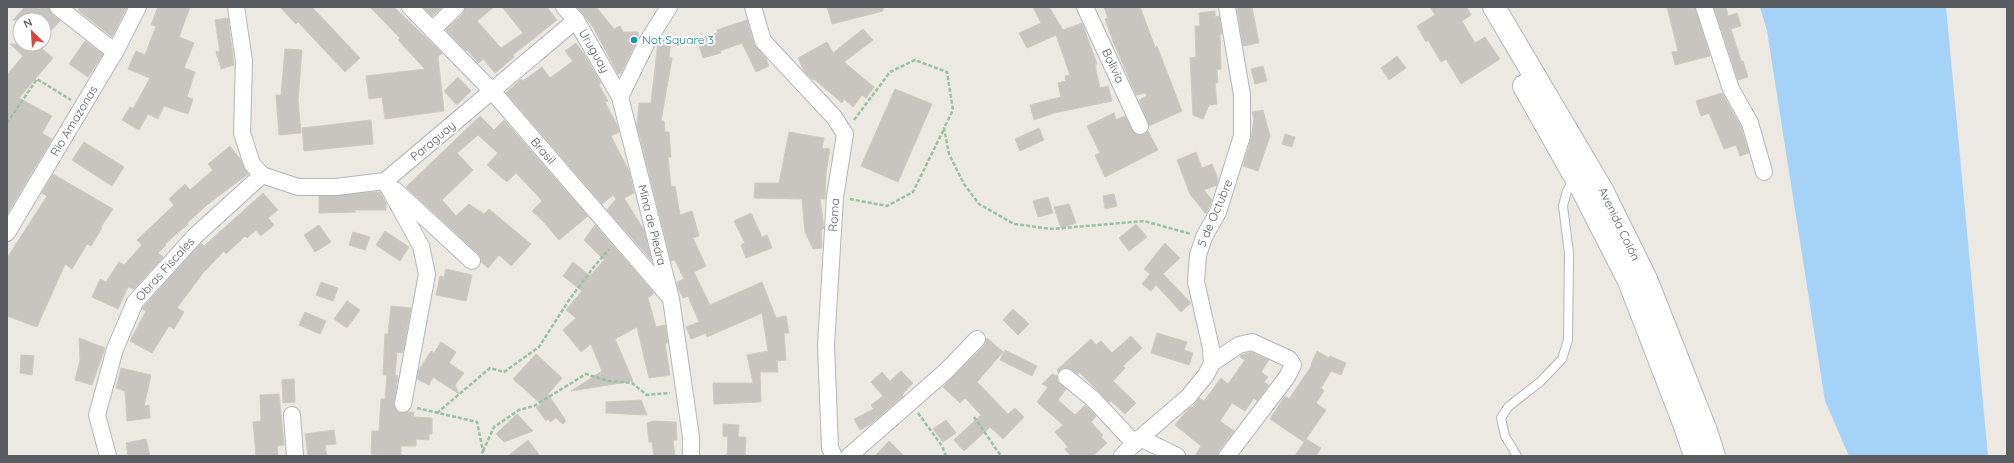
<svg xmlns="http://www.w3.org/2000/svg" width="2014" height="463" font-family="Quicksand,sans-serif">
<rect width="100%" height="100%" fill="#ebe9e1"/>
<polygon fill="#a5d2f7" points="1760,7 1946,7 1988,456 1849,456 1825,401 1767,31"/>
<g fill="#c8c5c0" stroke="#cfcac0">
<polygon points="25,7 49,7 52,14 60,21 44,38 44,20 13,20"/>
<polygon points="80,7 127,7 112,37 78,10"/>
<polygon points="158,7 190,7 179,37 194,43 184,68 195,72 187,97 193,99 188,114 164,106 158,119 148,114 139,130 122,120 130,107 133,109 150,78 128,69 136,51 145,55 156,26 151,25"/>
<polygon points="280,7 312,7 360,58 345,72 298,22 296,24"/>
<polygon points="370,7 394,7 442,53 438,57 444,111 385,119 382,97 369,99 366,76 425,69 398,40 400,38"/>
<polygon points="423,7 442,7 432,16"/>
<polygon points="465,7 494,7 477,21 501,48 523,33 502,7 547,7 557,20 513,55 514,57 495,73 483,59 479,63 467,50 466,51 446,30 463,14"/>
<polygon points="577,7 596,7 614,29 620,26 623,32 638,32 638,38 621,73 618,74 593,27"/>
<polygon points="827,7 883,7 883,11 832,24"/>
<polygon points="1033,7 1049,7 1063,30 1082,23 1097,64 1095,65 1100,88 1108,86 1112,101 1054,113 1034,120 1030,105 1061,97 1058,83 1066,81 1065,76 1070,75 1056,35 1027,48 1019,33 1041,23"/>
<polygon points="1104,7 1140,7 1155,47 1157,46 1182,111 1149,126 1139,100 1147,96 1146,93 1136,95 1113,41 1105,19 1108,18"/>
<polygon points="1237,7 1252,7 1259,43 1243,46"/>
<polygon points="1430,7 1467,7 1471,15 1462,21 1475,43 1485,37 1500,59 1461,84 1446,59 1441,62 1428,40 1426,42 1417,26 1435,15"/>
<polygon points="1667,7 1695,7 1710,56 1675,65 1672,52 1678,51"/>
<polygon points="1714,7 1726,7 1728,16 1737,13 1741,26 1731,29 1741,61 1743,61 1748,77 1738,80"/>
<polygon points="1215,11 1215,17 1219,16 1222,34 1220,34 1221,69 1217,70 1218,83 1215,83 1217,104 1209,105 1203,119 1193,115 1190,58 1196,57 1195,26 1200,26 1199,13"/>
<polygon points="228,18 234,65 221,69 216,51 220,52 215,20"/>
<polygon points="747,20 754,44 766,58 769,66 756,72 742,43 720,51 721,53 703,58 697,39 718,33 717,30"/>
<polygon points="863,29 873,40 844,62 874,87 866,98 862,95 853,107 844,99 842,103 814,79 813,80 804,71 798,58 827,42 833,53"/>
<polygon points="660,39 671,40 669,58 672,58 661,121 664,121 665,132 669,132 671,157 668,157 671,187 675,186 680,215 692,211 699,236 693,238 706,266 694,272 710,305 762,282 776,318 786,316 789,333 784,333 786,360 777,361 778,372 760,372 761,402 714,404 713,383 753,383 747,355 768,351 762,313 707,337 706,333 691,339 686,327 699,322 688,296 683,298 678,288 677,282 684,279 675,260 671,261 637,125 639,103 651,103 658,42"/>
<polygon points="85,41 103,54 88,77 69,64"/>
<polygon points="576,43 584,54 601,83 599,85 608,101 605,102 617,125 619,132 611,136 629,171 634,193 624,198 644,230 652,261 607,210 616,199 613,195 602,204 506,93 521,79 523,81 542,67 550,78 573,61 565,51"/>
<polygon points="10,44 37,44 53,58 19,98 52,116 42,133 52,139 7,214 7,75 23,56"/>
<polygon points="285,49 302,50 298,101 301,133 279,135 276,95 281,95"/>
<polygon points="1397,56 1406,68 1389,80 1381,68"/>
<polygon points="1263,66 1267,81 1255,84 1251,69"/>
<polygon points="458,77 471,91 457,105 444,91"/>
<polygon points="895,89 932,104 898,182 861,166"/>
<polygon points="1722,93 1741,127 1749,153 1740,156 1736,145 1724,149 1709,113 1701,116 1696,101"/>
<polygon points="1263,110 1270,136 1258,171 1243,166 1251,139 1254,119 1252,112"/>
<polygon points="1114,113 1116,120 1125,116 1135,134 1144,135 1148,131 1158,150 1105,177 1095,155 1100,153 1087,126"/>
<polygon points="480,116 494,130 504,120 588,216 559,240 543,221 532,211 542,201 537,195 516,173 507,182 487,165 498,153 478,135 457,153 473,170 442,200 456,216 469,204 484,214 489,209 531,244 511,266 499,255 488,268 481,262 478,254 406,187"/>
<polygon points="371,120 373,144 304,151 302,128"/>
<polygon points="1039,128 1044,140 1020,151 1015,139"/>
<polygon points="789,132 824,138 822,148 830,149 826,173 825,199 820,199 824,228 821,230 822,248 813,249 805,232 802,199 754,198 755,183 779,183"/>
<polygon points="1285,134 1295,137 1292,147 1282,144"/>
<polygon points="84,142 124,167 112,186 72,160"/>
<polygon points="230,146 241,160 248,174 208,204 187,223 188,224 165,244 166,245 158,253 163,257 134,289 128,287 118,309 92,297 100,279 106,282 119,262 124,265 142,245 137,240 174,205 169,199 185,184 190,190 213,170 208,164"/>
<polygon points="1196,152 1202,168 1212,164 1218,179 1217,185 1204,190 1212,200 1206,214 1190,194 1177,160"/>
<polygon points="53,174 113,209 101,227 102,228 91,246 87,244 72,269 65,264 37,327 7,316 7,258 47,196 42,193"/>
<polygon points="370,192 380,192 386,203 386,210 353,210 356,212 319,213 319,196"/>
<polygon points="263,193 278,210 268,218 274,225 261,236 256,230 247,238 245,236 226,254 224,251 203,273 177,308 184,312 174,329 169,326 152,353 130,341 146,311 142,309 143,307 201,243 204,246"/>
<polygon points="1114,194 1117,206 1105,209 1103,196"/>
<polygon points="1048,197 1053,213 1038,217 1033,201"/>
<polygon points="1069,204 1076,223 1061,228 1054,207"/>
<polygon points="751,213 762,237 767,235 772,248 746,258 741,245 745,243 734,221"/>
<polygon points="1136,224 1147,237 1129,251 1119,238"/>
<polygon points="319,225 331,242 315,252 304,235"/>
<polygon points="595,225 654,293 648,298 656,327 665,325 668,343 665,343 670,375 649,378 637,327 615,339 633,381 571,391 602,371 591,344 581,352 563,330 576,318 566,310 582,291 563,276 573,262 590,276 604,260 584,240"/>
<polygon points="385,231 409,247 400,261 376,245"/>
<polygon points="353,232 370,237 365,250 349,245"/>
<polygon points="1165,243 1180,258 1163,274 1191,303 1181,312 1156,285 1151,291 1142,284 1150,274 1144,269"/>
<polygon points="446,269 472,275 466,301 436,295 440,276 444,277"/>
<polygon points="321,282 338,288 333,301 316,295"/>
<polygon points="347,301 360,310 347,328 334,319"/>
<polygon points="391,306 411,308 403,353 397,352 395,375 383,375 385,334 388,334"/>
<polygon points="1013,309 1029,324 1018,335 1003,320"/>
<polygon points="305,312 326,321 320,334 299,325"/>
<polygon points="1157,333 1187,342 1184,350 1193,353 1189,365 1151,353"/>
<polygon points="1131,336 1142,348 1123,366 1125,368 1113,381 1136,403 1125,414 1111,401 1109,402 1079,372 1078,374 1067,368 1062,368 1058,372 1057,370 1091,339 1096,345 1101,341 1112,353"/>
<polygon points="79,338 105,348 92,385 75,380 80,360"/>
<polygon points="987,338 1003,352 977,382 1008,414 1015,408 1024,417 1003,439 990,427 964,451 954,440 981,415 965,398 960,403 943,387 984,346"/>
<polygon points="441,342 456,352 449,363 464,373 455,385 459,394 433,377 429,385 417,379 419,370 431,351 434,353"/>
<polygon points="1005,350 1037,366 1032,376 1000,360"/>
<polygon points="1317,351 1329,358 1330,356 1346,363 1341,375 1331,371 1321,388 1324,391 1316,403 1326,410 1304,442 1270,419 1285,396 1289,399 1312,365 1311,364"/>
<polygon points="1251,352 1269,360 1261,372 1268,377 1264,382 1269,385 1257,401 1254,398 1245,411 1232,403 1220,421 1234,431 1219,450 1218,456 1195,456 1201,446 1175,425 1189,408 1193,407 1199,398 1204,401 1221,378 1228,384 1245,360 1240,357 1241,355"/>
<polygon points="536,354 562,378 548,394 566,421 563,424 556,418 550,422 548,418 546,421 536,407 541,404 513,379"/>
<polygon points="21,355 34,356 32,375 20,373"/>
<polygon points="121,368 151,375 144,406 149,405 150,418 127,421 125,391 116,388"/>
<polygon points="901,371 913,383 902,395 903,396 872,423 860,430 854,419 874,409 871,405 883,396 871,382 882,372 890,381"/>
<polygon points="1052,374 1057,376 1057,381 1066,389 1058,400 1075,415 1085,405 1096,416 1091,422 1103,435 1101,437 1107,443 1093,456 1071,456 1065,449 1068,447 1055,432 1063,425 1037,402 1048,387 1042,384"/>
<polygon points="387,375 398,376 394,402 397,411 402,413 414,412 413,417 432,418 432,434 429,434 429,440 416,439 416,446 401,446 401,456 371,454 372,431 379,431 381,399 385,399"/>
<polygon points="294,379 295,402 283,403 282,380"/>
<polygon points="279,394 284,445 277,446 278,456 256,456 253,422 261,421 260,395"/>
<polygon points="641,400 647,415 606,413 606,402"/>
<polygon points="517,414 533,431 504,442 496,434"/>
<polygon points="946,420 956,433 943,442 933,429"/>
<polygon points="653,421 676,422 677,440 673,440 675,456 654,456 652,442 649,442 647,423"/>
<polygon points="723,424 739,425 738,437 746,437 745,456 727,456 728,437 723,436"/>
<polygon points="334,430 336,444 325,445 327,456 308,456 305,434"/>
<polygon points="146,439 150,456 128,456 126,443"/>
<polygon points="1306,439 1321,448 1316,456 1295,456"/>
<polygon points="528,440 540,456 508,456"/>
<polygon points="889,441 904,456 875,456"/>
</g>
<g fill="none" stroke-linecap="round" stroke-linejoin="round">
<defs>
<polyline id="service" points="1517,456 1505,436 1501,418 1508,407 1540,382 1562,359 1568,340 1569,253 1563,206 1567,191 1574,180"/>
<g id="minor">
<polyline points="58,7 115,52"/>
<polyline points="236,7 244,61 242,133 252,164 262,175 298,187 336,187 385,181 576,20"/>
<polyline points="410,7 492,91 669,296"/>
<polyline points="564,7 576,20 620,97"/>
<polyline points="669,7 647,42 620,97 671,299 691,437 691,456"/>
<polyline points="753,7 763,41 834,117 845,134 835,197 826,345 830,448 834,456"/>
<polyline points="1085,7 1140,126"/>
<polyline points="1704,7 1731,89 1750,123 1764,172"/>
<polyline points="432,30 456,7"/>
<polyline points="385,181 421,246 427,274 403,404"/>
<polyline points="395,190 472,261"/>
<polyline points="7,233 115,52 138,7"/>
<polyline points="1212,363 1239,345 1252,342 1289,359 1293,365 1287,377 1227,456"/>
<polyline points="1066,377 1093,399 1135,444"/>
<polyline points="292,415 295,456"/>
<polyline points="1140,438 1177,456"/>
<polyline points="108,456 97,415 115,349 135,302 195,236 262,175"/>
<polyline points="849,456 946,371 977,339"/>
<polyline points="1122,456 1140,438 1188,397 1206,375 1212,363 1211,348 1196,282 1198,255 1204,237 1218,212 1242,136 1242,95 1227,7"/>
</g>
<g id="secondary">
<polyline points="1494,7 1602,190 1646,279 1706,431 1714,456"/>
<polyline points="1524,86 1582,189 1629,281 1685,426 1695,456"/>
</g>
</defs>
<use href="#service" stroke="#b3b6ba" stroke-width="10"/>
<use href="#minor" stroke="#b3b6ba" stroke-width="18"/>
<use href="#secondary" stroke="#b2b5ba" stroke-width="24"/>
<g stroke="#99c1a4" stroke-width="2.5" stroke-dasharray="4 2" stroke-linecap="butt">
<polyline points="854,120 890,72 915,60 947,72 953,110 944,128 949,154 964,184 979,204 1014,224 1052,229 1144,221 1191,234"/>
<polyline points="7,123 37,79 71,100"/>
<polyline points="850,199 887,206 913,192 944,129"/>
<polyline points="417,408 477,422 483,451 481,456"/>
<polyline points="437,413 490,368 504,372 539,347 569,300 593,268 609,249"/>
<polyline points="918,413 942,446 946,456"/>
<polyline points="974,417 1001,456"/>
<polyline points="483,451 494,427 519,410 534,406 586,374 608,381 632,383 647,395 670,393"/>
</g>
<use href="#service" stroke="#fff" stroke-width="8"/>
<use href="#minor" stroke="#fff" stroke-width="16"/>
<use href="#secondary" stroke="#fff" stroke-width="22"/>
</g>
<circle fill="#0f9aa8" stroke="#fff" stroke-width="1.5" cx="634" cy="40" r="4"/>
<g text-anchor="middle" stroke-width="4" stroke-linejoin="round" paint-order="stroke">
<g font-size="12" fill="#0d838f" stroke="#fff" text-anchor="start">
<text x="642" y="44">Not Square 3</text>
</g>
<g font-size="12" fill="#595c60" stroke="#fff">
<text transform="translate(594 51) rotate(60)" y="4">Uruguay</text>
<text transform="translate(1113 66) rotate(65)" y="4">Bolivia</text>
<text transform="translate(74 121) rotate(-59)" y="4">Rio Amazonas</text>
<text transform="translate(433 141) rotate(-40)" y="4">Paraguay</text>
<text transform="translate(543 151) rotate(49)" y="4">Brasil</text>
<text transform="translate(1215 213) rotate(-67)" y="4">5 de Octubre</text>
<text transform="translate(834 215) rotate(-86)" y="4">Roma</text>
<text transform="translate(1619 224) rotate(64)" y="4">Avenida Colón</text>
<text transform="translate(652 225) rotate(76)" y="4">Mina de Piedra</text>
<text transform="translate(165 269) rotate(-48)" y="4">Obras Fiscales</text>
</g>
</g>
<rect width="2014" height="463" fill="none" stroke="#595c60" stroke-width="16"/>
<g transform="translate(32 32) rotate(335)"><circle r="19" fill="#ffffff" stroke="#bdbebf"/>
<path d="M0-3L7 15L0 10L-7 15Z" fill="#d94639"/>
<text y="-6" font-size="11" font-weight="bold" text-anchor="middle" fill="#595c60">N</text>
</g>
</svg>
